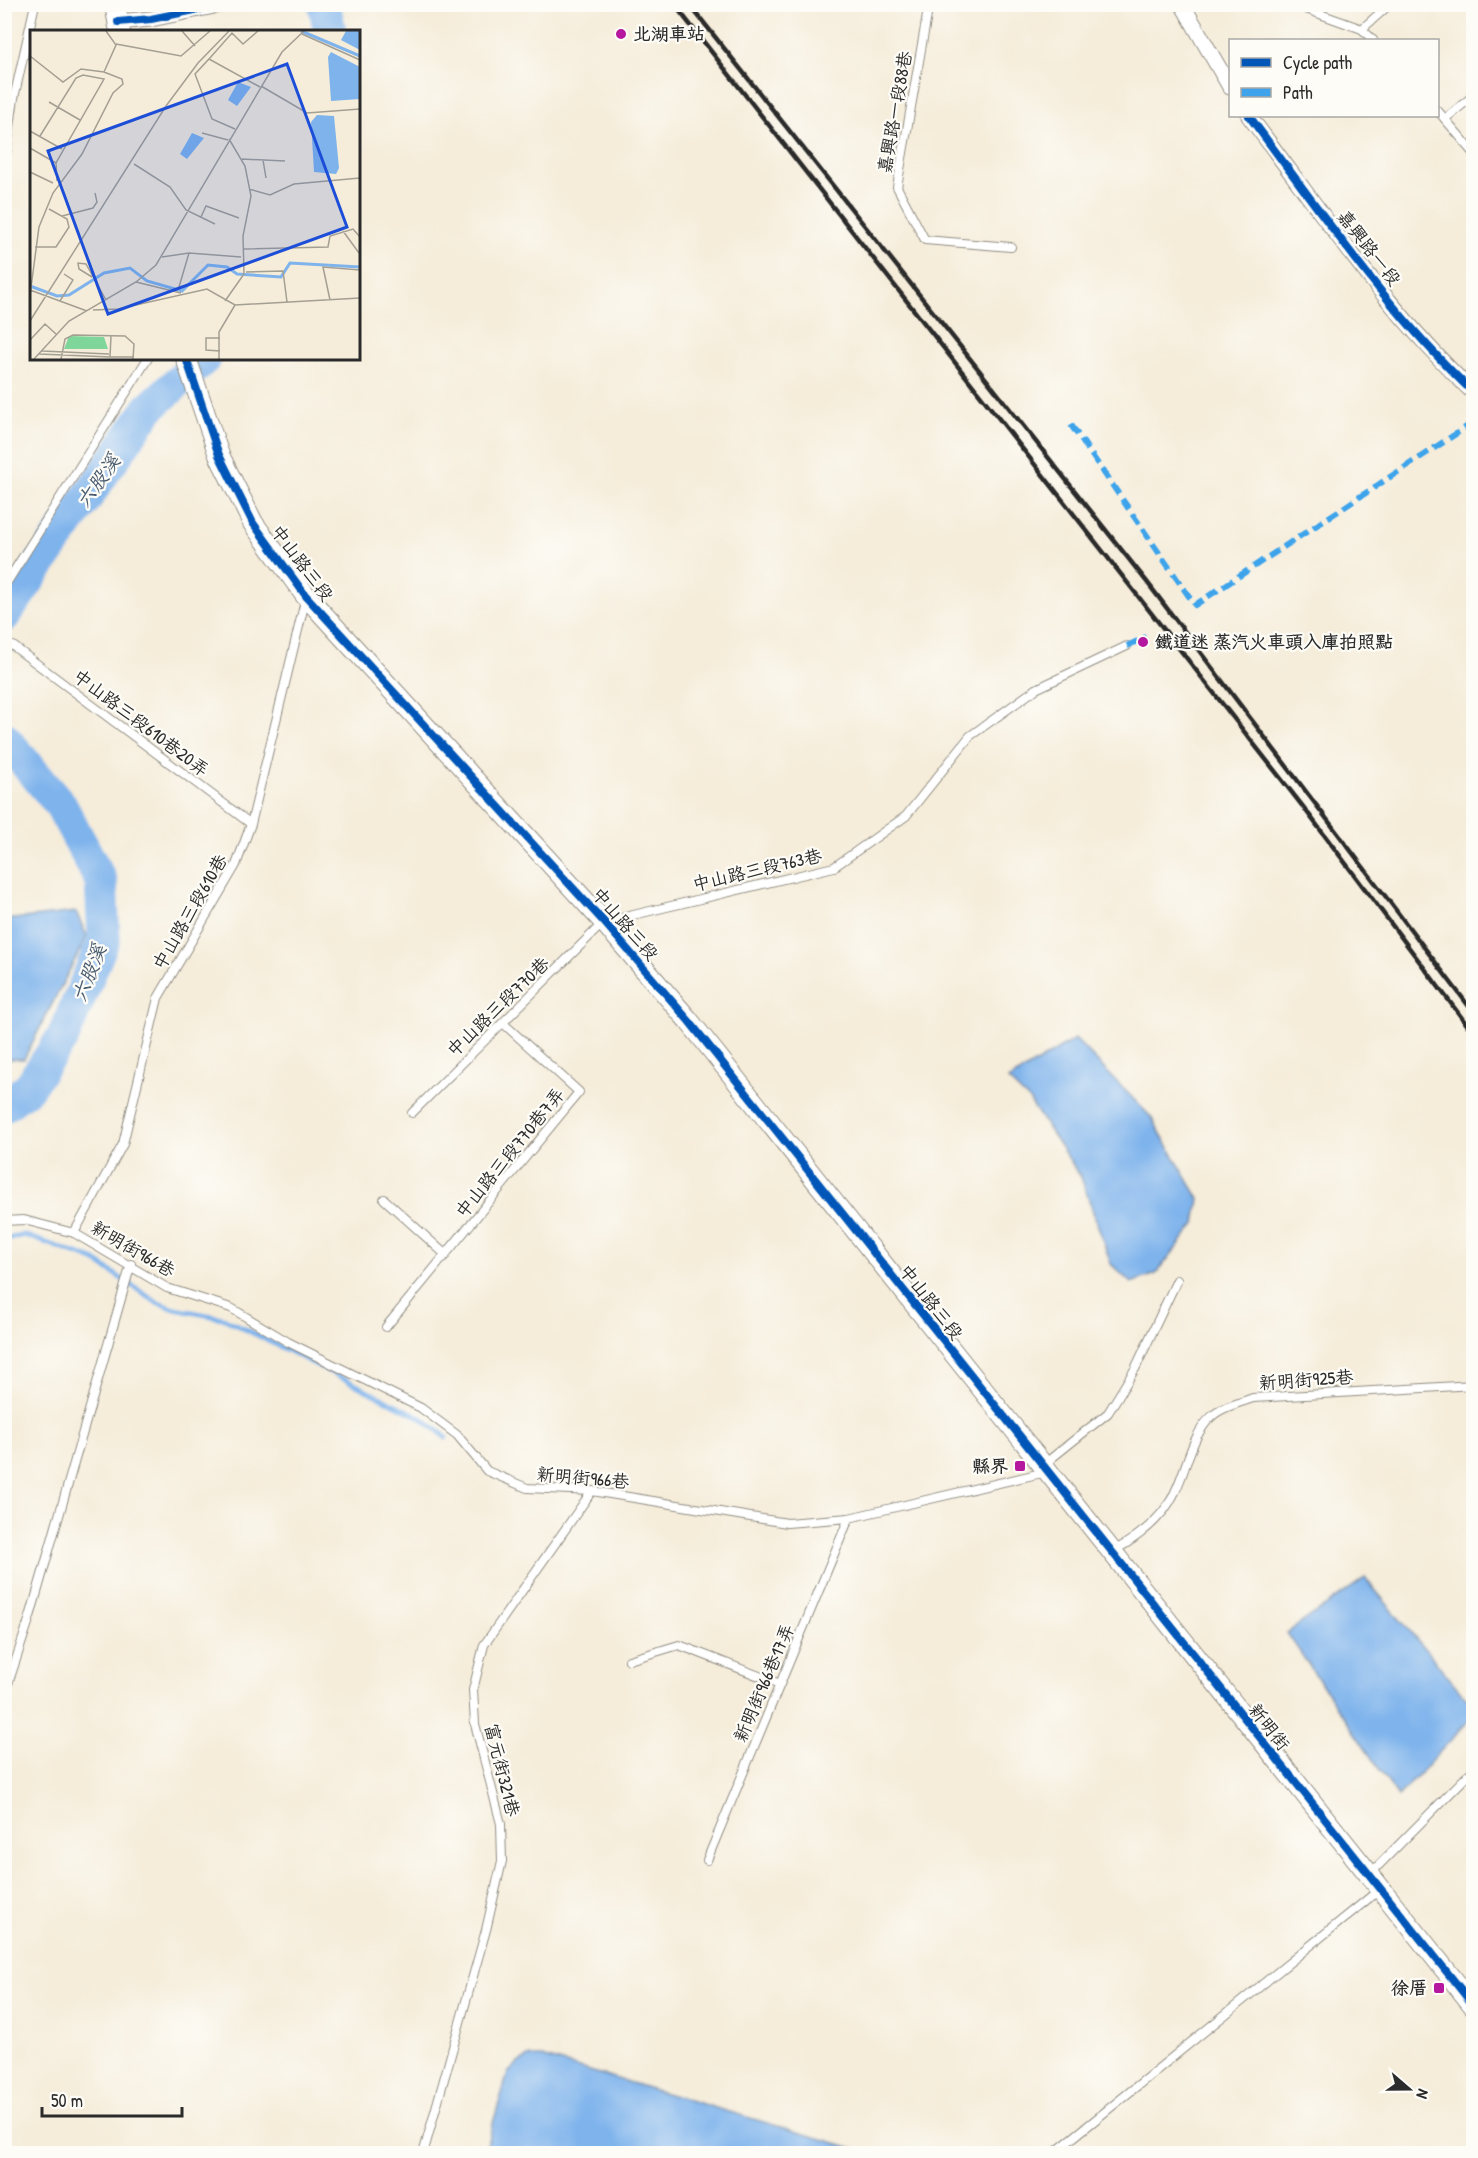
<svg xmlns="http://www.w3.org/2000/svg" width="1478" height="2158" font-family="'Patrick Hand','LXGW WenKai TC',sans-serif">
<rect width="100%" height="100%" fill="#fdfcf7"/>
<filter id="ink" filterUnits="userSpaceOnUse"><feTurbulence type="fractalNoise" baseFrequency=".0167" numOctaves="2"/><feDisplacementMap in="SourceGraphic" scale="12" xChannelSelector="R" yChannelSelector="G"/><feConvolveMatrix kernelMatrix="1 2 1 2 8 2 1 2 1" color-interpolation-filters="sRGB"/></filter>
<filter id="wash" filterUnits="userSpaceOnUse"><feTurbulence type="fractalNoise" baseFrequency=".008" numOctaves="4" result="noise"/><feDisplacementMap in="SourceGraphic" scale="24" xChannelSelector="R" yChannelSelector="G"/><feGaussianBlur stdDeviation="1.35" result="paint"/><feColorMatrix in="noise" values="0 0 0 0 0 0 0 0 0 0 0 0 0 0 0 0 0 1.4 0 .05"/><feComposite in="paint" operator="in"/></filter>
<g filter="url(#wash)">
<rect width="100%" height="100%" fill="#f5ecd9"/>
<g fill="#7eb3ec" stroke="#546f8c" stroke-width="1.5">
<polygon points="76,912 87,936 24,1059 5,1059 5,920"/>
<polygon points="1075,1039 1151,1117 1199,1199 1195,1224 1156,1274 1131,1283 1111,1264 1081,1177 1029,1100 1008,1080"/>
<polygon points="1365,1578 1473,1706 1473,1716 1398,1797 1287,1633"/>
<polygon points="529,2057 542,2057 870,2153 484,2153 508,2073 517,2064"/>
</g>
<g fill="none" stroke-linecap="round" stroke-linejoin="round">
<polyline stroke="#7eb3ec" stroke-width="5" points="4,1240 24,1235 94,1260 156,1302 175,1309 223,1318 420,1417 446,1437"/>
<g stroke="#7eb3ec" stroke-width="33">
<polyline points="324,4 330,32"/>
<polyline points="4,616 149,408 205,358"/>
<polyline points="4,738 60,804 101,881 104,939 63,1037 28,1088 4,1106"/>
</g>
</g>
</g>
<g filter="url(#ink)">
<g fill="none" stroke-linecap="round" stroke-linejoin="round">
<defs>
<g id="service">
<polyline points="929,4 897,187 925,240 1011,247"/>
<polyline points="1292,4 1362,29 1373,40"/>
<polyline points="1362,29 1390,4"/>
<polyline points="1438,111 1474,153"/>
<polyline points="1445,119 1474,95"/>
<polyline points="4,169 14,98 35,4"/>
<polyline points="4,587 148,358"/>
<polyline points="13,646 251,824"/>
<polyline points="412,1113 604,922 834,867 906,816 970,736 1036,689 1127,646"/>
<polyline points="384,1199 446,1255"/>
<polyline points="4,1221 24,1220 74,1233 167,1288 231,1308 288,1342 421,1408 457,1435 487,1471 527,1488 592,1491 787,1523 849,1518 1046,1472"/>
<polyline points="74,1233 123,1144 158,998 236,865 251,824 306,597"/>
<polyline points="386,1327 579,1092 504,1024"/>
<polyline points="1043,1465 1108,1413 1135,1369 1177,1280"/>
<path d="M1112,1552C1137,1538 1163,1519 1175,1492C1187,1468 1191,1436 1211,1417C1222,1407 1239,1403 1253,1398L1474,1385"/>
<polyline points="629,1660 679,1645 780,1684"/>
<polyline points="4,1696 30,1617 131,1264"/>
<polyline points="707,1860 849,1518"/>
<polyline points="1369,1875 1474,1769"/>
<polyline points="423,2154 486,1930 502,1861 501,1824 475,1724 473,1690 484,1645 592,1491"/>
<polyline points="1053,2154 1379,1890"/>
</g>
<g id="minor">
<polyline points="1182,4 1230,87"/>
<polyline points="118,22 151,19 224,4"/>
<path d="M1249,116C1320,210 1388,312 1474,393"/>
</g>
<g id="tertiary">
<polyline points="115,4 120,32"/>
<polyline points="186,358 219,455 253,523 306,596 604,922 689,1021 1474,2006"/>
</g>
</defs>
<use href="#service" stroke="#908c82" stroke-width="10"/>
<use href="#minor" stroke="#908c82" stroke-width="17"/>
<use href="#tertiary" stroke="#908c82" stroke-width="22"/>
<use href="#service" stroke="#fff" stroke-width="8"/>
<use href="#minor" stroke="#fff" stroke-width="15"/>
<use href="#tertiary" stroke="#fff" stroke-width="20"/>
<g stroke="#2b2b2b" stroke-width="4.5">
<polyline points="674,4 1304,808 1474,1034"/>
<polyline points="689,4 1147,582 1474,1013"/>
</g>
<g stroke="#3ea3eb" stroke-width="6" stroke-dasharray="12 6" stroke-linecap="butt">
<polyline points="1071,425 1195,605 1474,422"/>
<polyline points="1127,646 1146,637"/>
</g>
<defs>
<g id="cycleway">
<polyline points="118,22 151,19 224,4"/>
<path d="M1249,116C1320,210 1388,312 1474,393"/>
<polyline points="186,358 219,455 253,523 306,596 604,922 689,1021 1474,2006"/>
</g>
</defs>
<use href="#cycleway" stroke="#fdfcf7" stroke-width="11"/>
<use href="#cycleway" stroke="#0057b8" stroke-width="8"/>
</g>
</g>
<g fill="#b5179e" stroke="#fdfcf7" stroke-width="2">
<circle cx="621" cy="34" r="6"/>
<circle cx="1143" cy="642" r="6"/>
<rect x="1014" y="1460" width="12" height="12" rx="3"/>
<rect x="1433" y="1982" width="12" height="12" rx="3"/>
</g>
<g text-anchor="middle" stroke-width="4.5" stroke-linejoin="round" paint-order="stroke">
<g font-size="18" font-weight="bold" fill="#2b2b2b" stroke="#fdfcf7" text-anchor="start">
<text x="633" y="40">北湖車站</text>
<text x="1155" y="648">鐵道迷 蒸汽火車頭入庫拍照點</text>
<text x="1008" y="1472" text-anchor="end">縣界</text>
<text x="1427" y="1994" text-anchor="end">徐厝</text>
</g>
<g font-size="18" fill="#2b2b2b" stroke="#fdfcf7">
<text transform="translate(895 112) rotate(-80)" y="6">嘉興路一段88巷</text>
<text transform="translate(1369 248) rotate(52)" y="6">嘉興路一段</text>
<text transform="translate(302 563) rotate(53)" y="6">中山路三段</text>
<text transform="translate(141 723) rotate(37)" y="6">中山路三段610巷20弄</text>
<text transform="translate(757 870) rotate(-13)" y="6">中山路三段763巷</text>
<text transform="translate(190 912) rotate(-60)" y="6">中山路三段610巷</text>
<text transform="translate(625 924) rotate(49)" y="6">中山路三段</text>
<text transform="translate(498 1007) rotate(-44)" y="6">中山路三段770巷</text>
<text transform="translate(510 1153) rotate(-51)" y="6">中山路三段770巷7弄</text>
<text transform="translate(133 1249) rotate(30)" y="6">新明街966巷</text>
<text transform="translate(931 1302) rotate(52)" y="6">中山路三段</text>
<text transform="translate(1306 1380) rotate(-4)" y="6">新明街925巷</text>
<text transform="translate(583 1478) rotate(5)" y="6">新明街966巷</text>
<text transform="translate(764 1683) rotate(-67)" y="6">新明街966巷17弄</text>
<text transform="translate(1269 1727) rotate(52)" y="6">新明街</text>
<text transform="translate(502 1770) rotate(76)" y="6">富元街321巷</text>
</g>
<g font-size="20" font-style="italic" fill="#485b6f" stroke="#fdfcf7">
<text transform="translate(98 481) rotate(-55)" y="7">六股溪</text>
<text transform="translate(89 973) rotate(-69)" y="7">六股溪</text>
</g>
</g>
<g transform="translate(30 30)">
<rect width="330" height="330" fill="#f5ecd9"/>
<path d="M39,306L74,307L78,319H34Z" fill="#7ed69b"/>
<path d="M316,1H330V20L311,10ZM301,22L330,37V69L301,71L298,27ZM208,52L221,57L207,76L198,70ZM287,85L304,86L309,138L306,144L284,142L281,92ZM162,103L174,108L157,129L150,124Z" fill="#7eb3ec"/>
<path fill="none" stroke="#7eb3ec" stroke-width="3" d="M271,1L330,26M0,256L27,266L39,265L74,243L100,238L117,251L152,261L178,235L197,237L207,244L251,247L260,233L330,237"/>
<path fill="none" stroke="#a49f93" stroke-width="1.5" d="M152,1L165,16M272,4L330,30M86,14L151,26L180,1M0,26L33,52L51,39L74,42M179,29L202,3L213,14L228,1M231,56L277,83L330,79M19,72L50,90M205,99L182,89L165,44L179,29L230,57M0,101L32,119M172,103L198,110M10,106L46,48L53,45L74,49L26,133L27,151M0,118L26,133M212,129L255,131M233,130L236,148M104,134L140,157L156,180L185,194M0,142L23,153M219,159L240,165L264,154L330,148M32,186L63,178L67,172L65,163M171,187L176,176L209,188M313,201L329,223M5,217H26L39,197L37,189L19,179M213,219L298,217L300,206L323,199L330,207M132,227L159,223L211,227M216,242L253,241L257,272M62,247L49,239L48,233L56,234L76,270M106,252L151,263M149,257L159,223M0,260L57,281M0,265L9,197L23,163L52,124L83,63L93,54L92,49L74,42L86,15L76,1M300,270L293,237L330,240M30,271L43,250L34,244M195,271L214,244L213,206L221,166L215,136L199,109M63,280L88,279L177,259L205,275L330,268M0,291L136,76L168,33L199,1M81,306L80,327H104M0,310L15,294L26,304M12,321L79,324M190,321L176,320V308H190M9,324L80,327M4,329L39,291L106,252L126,235L252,22L274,1M31,329L35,309L43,305L95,306L104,314L103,329M189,329V302L205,275"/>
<path fill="#1d4ed8" fill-opacity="0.15" stroke="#1d4ed8" stroke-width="3" d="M257,34L317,197L78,284L18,121Z"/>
<rect width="330" height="330" fill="none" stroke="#2b2b2b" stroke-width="3"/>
</g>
<rect width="1478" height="2158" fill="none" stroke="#fdfcf7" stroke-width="24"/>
<rect x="1229" y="39" width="210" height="78" fill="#fdfcf7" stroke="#a9a8a5" stroke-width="1.5"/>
<rect x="1241" y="58" width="30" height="9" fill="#0057b8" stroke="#a9a8a5" stroke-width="1.5"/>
<text x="1283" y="69" font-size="18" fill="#2b2b2b">Cycle path</text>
<rect x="1241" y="88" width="30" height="9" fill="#3ea3eb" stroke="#a9a8a5" stroke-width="1.5"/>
<text x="1283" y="99" font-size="18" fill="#2b2b2b">Path</text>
<g transform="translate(1409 2089) rotate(110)" stroke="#fdfcf7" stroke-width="4.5" paint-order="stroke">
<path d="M0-4.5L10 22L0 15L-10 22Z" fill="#2b2b2b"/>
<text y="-9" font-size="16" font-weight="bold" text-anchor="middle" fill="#2b2b2b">N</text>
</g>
<path d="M42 2107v9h140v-9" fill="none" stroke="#2b2b2b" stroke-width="3"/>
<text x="51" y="2107" font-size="18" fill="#2b2b2b" stroke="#fdfcf7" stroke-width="4.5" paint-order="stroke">50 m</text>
</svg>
